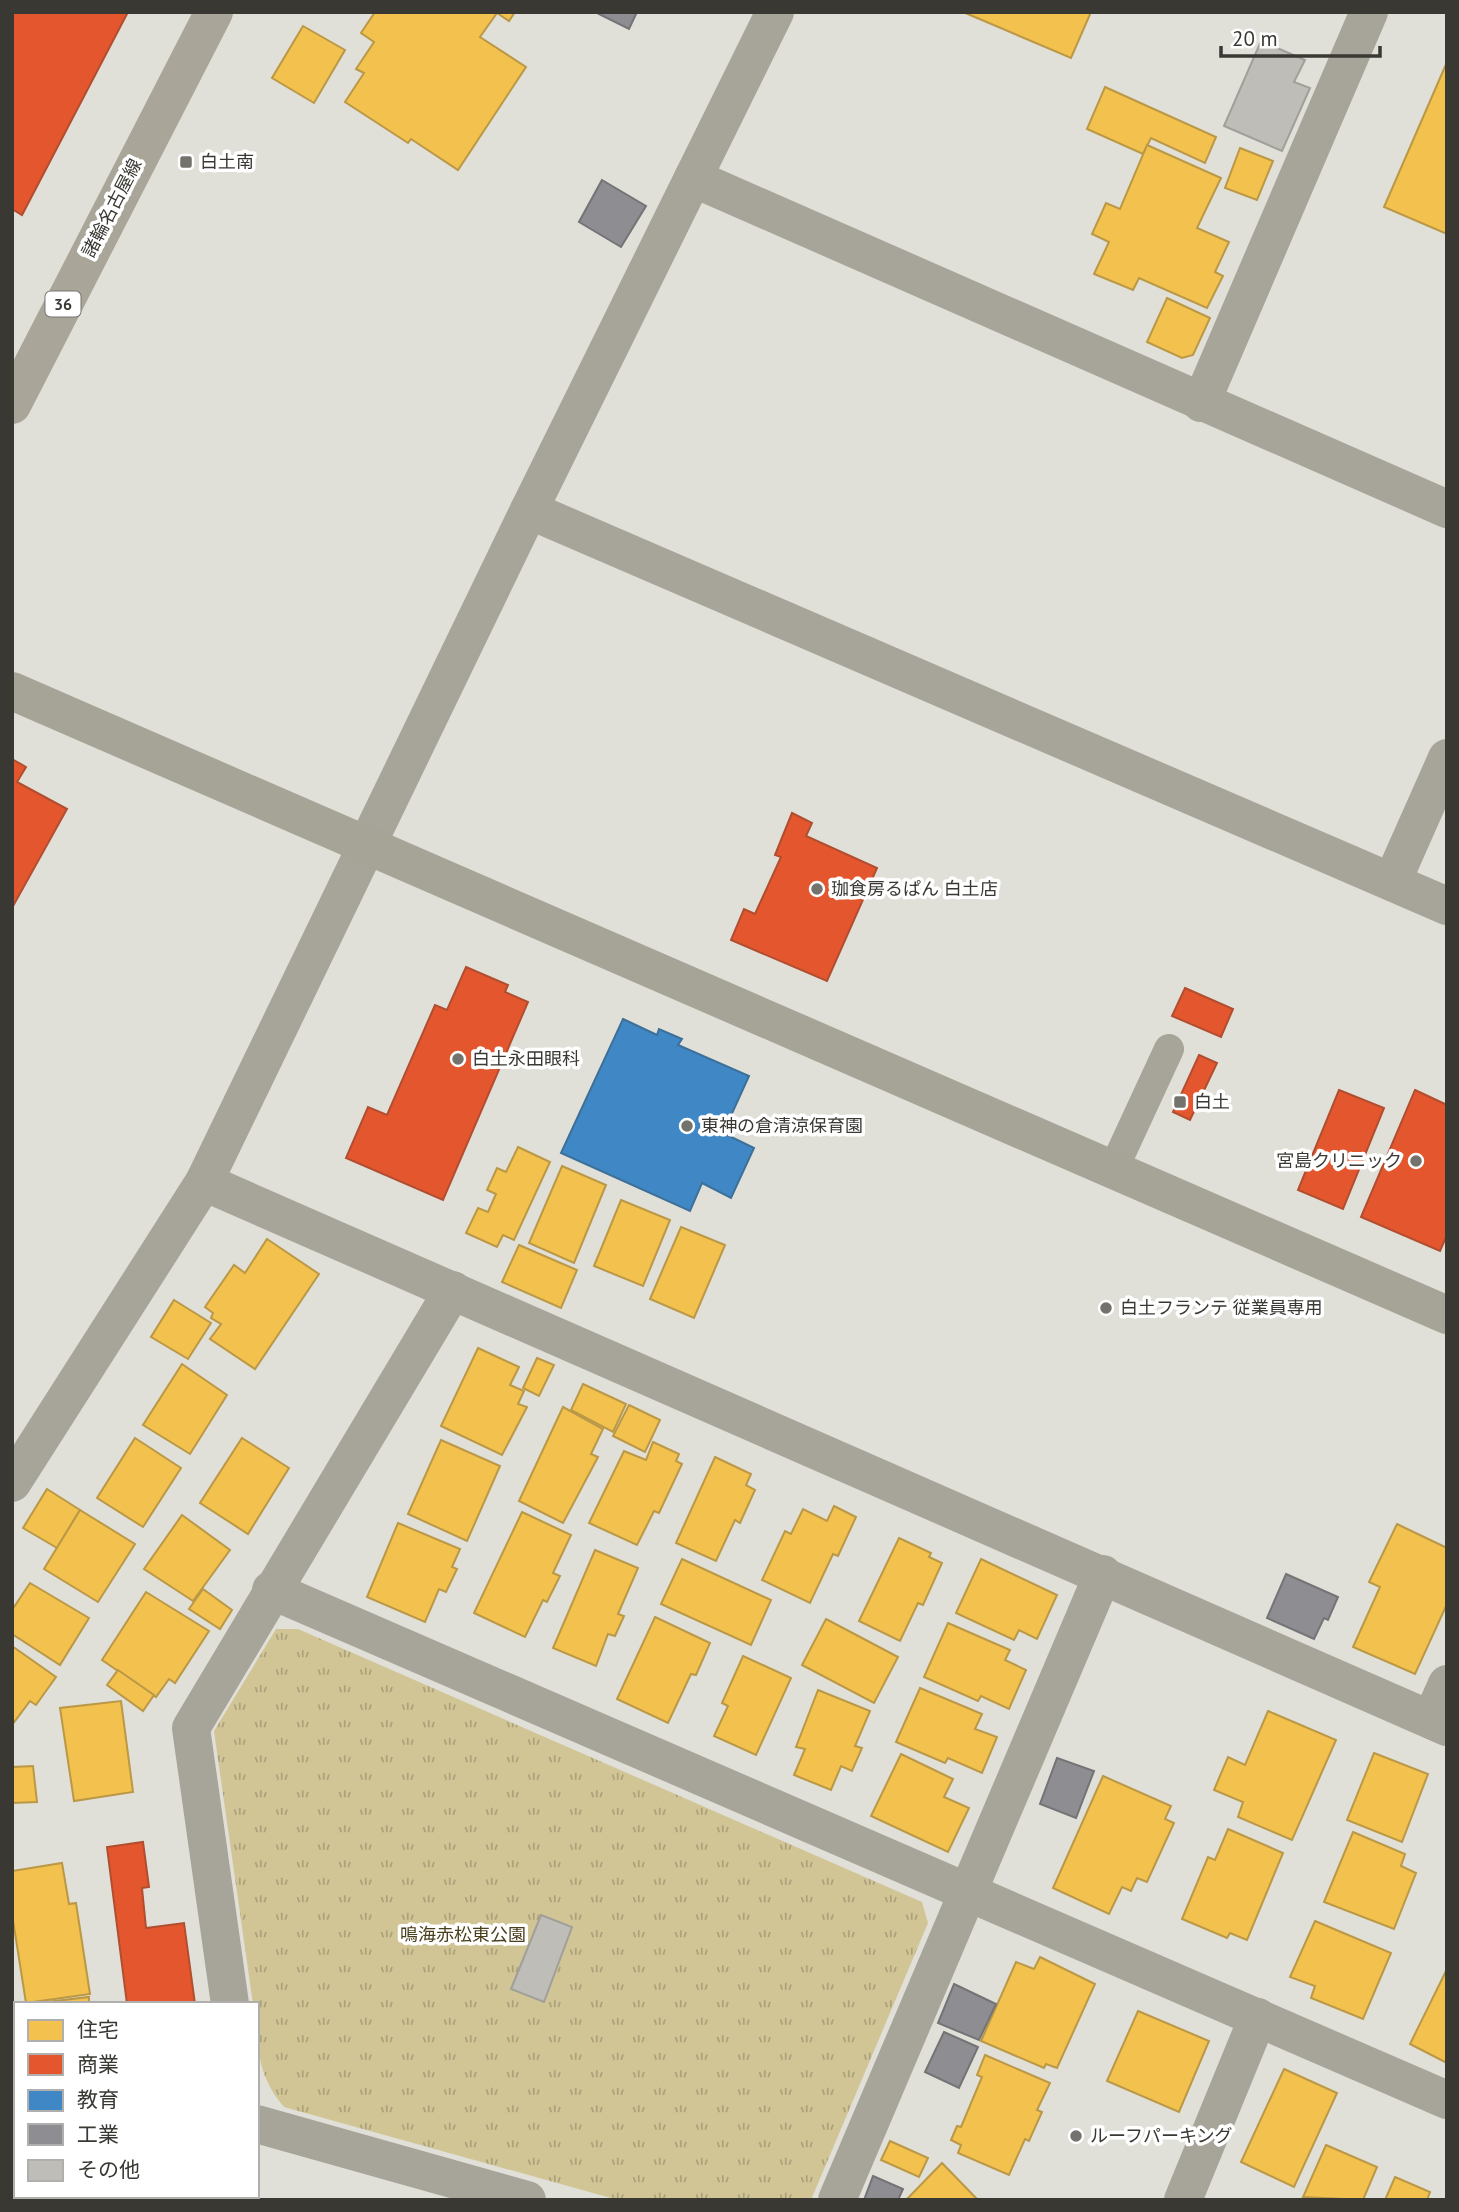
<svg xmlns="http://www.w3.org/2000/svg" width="1459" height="2212" font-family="'PT Sans','Noto Sans JP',sans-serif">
<defs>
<pattern id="park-tufts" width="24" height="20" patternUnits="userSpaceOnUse" patternTransform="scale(1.75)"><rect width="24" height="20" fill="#d2c595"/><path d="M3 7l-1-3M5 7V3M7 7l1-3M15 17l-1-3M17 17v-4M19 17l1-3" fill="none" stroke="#aba17a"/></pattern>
</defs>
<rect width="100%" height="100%" fill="#e0dfd8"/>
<path fill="url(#park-tufts)" d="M276,1629H298L922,1902L928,1923L811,2200H618L284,2107C256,2074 257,2045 257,2004H253L214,1731Z"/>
<g fill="#f2c14e" stroke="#ba9846" stroke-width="2">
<polygon points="375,12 515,12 509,21 497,13 480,37 526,67 458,170 411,139 408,143 345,102 364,73 356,69 374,42 361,33"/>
<polygon points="963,12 1091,12 1071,58"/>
<polygon points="303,26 345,50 314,103 272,78"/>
<polygon points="1447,62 1447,234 1384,207"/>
<polygon points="1105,87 1216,137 1205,163 1151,138 1143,154 1087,129"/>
<polygon points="1147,145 1221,178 1197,228 1229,242 1215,272 1223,276 1207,308 1139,278 1133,290 1094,274 1109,242 1092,234 1106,203 1120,209"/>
<polygon points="1240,148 1273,161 1257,200 1225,188"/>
<polygon points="1167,298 1210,318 1193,355 1182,358 1147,342"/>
<polygon points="518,1147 550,1162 514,1240 503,1235 497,1247 466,1233 478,1208 488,1212 496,1194 487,1190 497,1168 506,1172"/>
<polygon points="562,1166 606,1185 574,1263 529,1243"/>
<polygon points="621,1200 670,1220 643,1286 594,1266"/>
<polygon points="681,1227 725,1245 694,1318 650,1299"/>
<polygon points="267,1239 319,1274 255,1369 210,1339 221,1324 211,1318 213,1313 205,1307 234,1265 245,1273"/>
<polygon points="519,1245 577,1270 561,1308 502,1282"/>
<polygon points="174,1300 211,1323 188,1359 151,1337"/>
<polygon points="478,1348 519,1367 510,1385 524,1391 518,1404 527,1407 502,1455 441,1426"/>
<polygon points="537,1358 554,1365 539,1396 523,1388"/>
<polygon points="182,1364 227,1395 190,1454 143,1425"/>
<polygon points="583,1384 626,1404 613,1432 571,1410"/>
<polygon points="629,1405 660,1420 645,1452 613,1436"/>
<polygon points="563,1407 603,1429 591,1454 598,1457 563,1523 519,1501"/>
<polygon points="135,1438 181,1468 143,1527 97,1498"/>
<polygon points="242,1438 289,1468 248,1534 200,1503"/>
<polygon points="441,1440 500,1466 467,1541 408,1514"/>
<polygon points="653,1442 679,1454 676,1461 682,1464 659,1513 654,1511 637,1545 589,1523 624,1451 646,1460"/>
<polygon points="715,1457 751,1474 746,1485 755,1490 740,1523 735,1520 716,1561 676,1543"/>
<polygon points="47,1489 80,1510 57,1548 23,1528"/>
<polygon points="834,1506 856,1517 838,1556 833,1554 810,1603 762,1580 785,1531 791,1534 803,1509 827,1521"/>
<polygon points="80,1510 135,1544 98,1602 44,1569"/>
<polygon points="522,1512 571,1535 553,1573 560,1576 547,1602 543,1600 525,1637 474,1613"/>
<polygon points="182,1515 230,1550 193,1601 144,1569"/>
<polygon points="398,1523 460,1549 452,1567 457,1569 446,1592 439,1589 425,1622 367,1597"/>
<polygon points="1397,1524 1447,1548 1447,1604 1415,1674 1353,1647 1380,1587 1369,1582"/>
<polygon points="899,1538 931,1553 929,1557 942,1563 923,1605 918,1603 900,1641 859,1621"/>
<polygon points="595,1550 638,1568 618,1614 624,1616 615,1636 608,1634 596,1666 553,1648"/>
<polygon points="682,1559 771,1600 751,1645 661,1604"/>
<polygon points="981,1559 1057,1595 1037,1639 1019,1630 1014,1640 956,1613"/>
<polygon points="30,1583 89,1618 60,1665 12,1634 12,1610"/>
<polygon points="203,1589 232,1610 220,1629 189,1609"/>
<polygon points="146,1592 209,1631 175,1683 169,1679 156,1697 102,1660"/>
<polygon points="655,1617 710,1643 696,1675 691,1674 668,1723 617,1699"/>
<polygon points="826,1619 898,1657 874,1703 802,1665"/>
<polygon points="948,1623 1010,1650 1005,1660 1026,1670 1009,1709 981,1696 978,1701 924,1677"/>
<polygon points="12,1646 56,1677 36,1705 30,1701 12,1725"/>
<polygon points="743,1656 791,1678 756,1755 714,1736 728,1706 722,1703"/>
<polygon points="118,1670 154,1695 143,1711 107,1685"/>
<polygon points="920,1688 982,1714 975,1729 997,1737 982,1773 948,1758 945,1763 896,1742"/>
<polygon points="818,1690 870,1711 855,1746 862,1748 852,1771 841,1766 831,1790 794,1775 805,1749 796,1747"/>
<polygon points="121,1701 133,1792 74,1801 60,1708"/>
<polygon points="1268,1711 1336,1740 1292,1840 1238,1817 1243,1802 1214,1790 1228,1757 1245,1765"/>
<polygon points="1374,1753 1428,1774 1402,1842 1347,1820"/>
<polygon points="901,1754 953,1779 944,1797 969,1808 948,1852 871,1816"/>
<polygon points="33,1766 37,1802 12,1803 12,1767"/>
<polygon points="1103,1776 1171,1806 1165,1819 1174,1823 1147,1882 1137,1878 1131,1891 1122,1887 1109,1914 1053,1888"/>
<polygon points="1228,1829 1283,1853 1247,1940 1230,1933 1227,1938 1182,1919 1208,1857 1215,1860"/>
<polygon points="1353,1832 1405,1854 1401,1866 1416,1873 1394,1929 1324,1902"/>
<polygon points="62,1863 69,1904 76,1903 90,1994 26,2003 12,1914 12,1871"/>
<polygon points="1315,1921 1391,1953 1363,2019 1311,1998 1315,1986 1290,1977"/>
<polygon points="1040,1957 1095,1984 1057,2068 1046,2064 1044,2068 981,2041 1016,1962 1034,1969"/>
<polygon points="1447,1969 1447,2063 1410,2044"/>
<polygon points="89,1997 89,2004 47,2004 47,2002"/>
<polygon points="1138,2011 1209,2041 1179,2112 1107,2081"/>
<polygon points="985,2055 1050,2083 1037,2110 1042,2112 1029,2141 1025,2139 1009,2175 958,2153 961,2145 951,2140 957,2126 961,2127 982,2077 977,2075"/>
<polygon points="1284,2069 1337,2093 1294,2187 1241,2162"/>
<polygon points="890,2141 928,2158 919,2177 881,2160"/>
<polygon points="1326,2145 1377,2167 1363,2200 1303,2197"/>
<polygon points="942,2163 978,2200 906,2200"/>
<polygon points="1395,2177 1430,2192 1427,2200 1385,2200"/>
<polygon points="27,2196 104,2196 103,2200 26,2200"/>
<polygon points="113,2196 170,2196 169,2200 112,2200"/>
<polygon points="186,2196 241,2196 240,2200 185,2200"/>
</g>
<g fill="#e4572e" stroke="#b14e30" stroke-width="2">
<polygon points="12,12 128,12 22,215 12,209"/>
<polygon points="12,759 26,767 17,782 67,809 12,908"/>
<polygon points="792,813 812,823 806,836 877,868 827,981 731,940 744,909 755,914 781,857 775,855"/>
<polygon points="466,967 508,985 505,992 528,1002 443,1200 346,1158 368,1107 387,1115 435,1005 447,1010"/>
<polygon points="1185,988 1233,1009 1221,1037 1172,1016"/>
<polygon points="1199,1055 1217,1063 1190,1120 1173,1112"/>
<polygon points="1339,1090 1384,1108 1343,1209 1298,1190"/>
<polygon points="1415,1090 1447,1105 1447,1235 1440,1251 1361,1217"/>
<polygon points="143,1842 149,1887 142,1888 146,1928 184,1923 195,2004 127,2004 107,1847"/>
</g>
<polygon fill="#3f88c5" stroke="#3d7099" stroke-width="2" points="623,1019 657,1035 659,1029 682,1039 678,1045 749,1076 723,1133 754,1148 731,1198 702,1183 690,1211 561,1153"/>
<g fill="#8d8d92" stroke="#747476" stroke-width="2">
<polygon points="595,12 637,12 629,29"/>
<polygon points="602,180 646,206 621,247 579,222"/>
<polygon points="1286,1574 1338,1597 1328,1620 1324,1618 1314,1639 1267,1618"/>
<polygon points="1057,1758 1094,1771 1076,1818 1040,1804"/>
<polygon points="954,1984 996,2004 979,2040 938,2023"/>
<polygon points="944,2032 978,2047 959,2088 925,2072"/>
<polygon points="873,2176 903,2189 898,2200 864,2200"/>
</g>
<g fill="#bebdb8" stroke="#a09f99" stroke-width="2">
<polygon points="1261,41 1305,60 1294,82 1310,88 1282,151 1224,126"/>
<polygon points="541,1915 572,1927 544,2002 511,1989"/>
</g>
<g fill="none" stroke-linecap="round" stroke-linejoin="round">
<polyline stroke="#a7a499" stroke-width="30" points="1113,1170 1169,1049"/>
<g stroke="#a7a499" stroke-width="38">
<polyline points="693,178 1447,509"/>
<polyline points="1201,403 1369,12"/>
<polyline points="529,510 1447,906"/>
<polyline points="1392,882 1447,758"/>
<polyline points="204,1182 1447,1727"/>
<polyline points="12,1483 204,1182 529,510 775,12"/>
<polyline points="271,1590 1447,2100"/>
<polyline points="1431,1720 1447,1684"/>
<polyline points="230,2004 191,1728 453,1290"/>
<polyline points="12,2057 16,2058"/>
<polyline points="257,2124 527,2200"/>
<polyline points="837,2200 1103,1574"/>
<polyline points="1183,2200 1258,2017"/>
</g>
<polyline stroke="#a6a397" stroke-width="38" points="12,691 1447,1315"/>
<polyline stroke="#a9a598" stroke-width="38" points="12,405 214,12"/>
</g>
<g fill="#73726d" stroke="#fff" stroke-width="2.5">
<rect x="179" y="155" width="14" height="14" rx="3.5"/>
<circle cx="817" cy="889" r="7"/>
<circle cx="458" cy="1059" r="7"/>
<rect x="1173" y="1095" width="14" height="14" rx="3.5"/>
<circle cx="687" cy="1126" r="7"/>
<circle cx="1416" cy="1161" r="7"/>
<circle cx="1106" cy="1308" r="7"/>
<circle cx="1076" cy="2136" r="7"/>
</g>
<g text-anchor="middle" stroke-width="7" stroke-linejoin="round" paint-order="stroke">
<rect fill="#fff" stroke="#747470" stroke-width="2" x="45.5" y="291.5" width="35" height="25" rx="5"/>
<g font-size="16" font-weight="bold" fill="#393833">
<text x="63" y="310">36</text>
</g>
<g font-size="18" fill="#393833" stroke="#fff" text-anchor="start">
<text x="200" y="168">白土南</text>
<text x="831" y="895">珈食房るぱん 白土店</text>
<text x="472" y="1065">白土永田眼科</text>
<text x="1194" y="1108">白土</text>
<text x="701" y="1132">東神の倉清涼保育園</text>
<text x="1402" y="1167" text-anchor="end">宮島クリニック</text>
<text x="1120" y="1314">白土フランテ 従業員専用</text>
<text x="1090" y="2142">ルーフパーキング</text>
</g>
<g font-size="18" fill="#393833" stroke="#fff">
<text transform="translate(112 208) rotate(-63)" y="6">諸輪名古屋線</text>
</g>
<g font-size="18" fill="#4a401d" stroke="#fff">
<text x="463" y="1941">鳴海赤松東公園</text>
</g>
</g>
<rect width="1459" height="2212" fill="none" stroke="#393833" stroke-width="28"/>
<rect x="14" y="2002" width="245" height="196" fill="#ffffff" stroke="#b0afad" stroke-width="2"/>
<rect x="28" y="2020" width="35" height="21" fill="#f2c14e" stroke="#b0afad" stroke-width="2"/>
<text x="77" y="2037" font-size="21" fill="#393833">住宅</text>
<rect x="28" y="2054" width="35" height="21" fill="#e4572e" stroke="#b0afad" stroke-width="2"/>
<text x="77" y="2072" font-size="21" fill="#393833">商業</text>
<rect x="28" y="2090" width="35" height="21" fill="#3f88c5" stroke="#b0afad" stroke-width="2"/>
<text x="77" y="2107" font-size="21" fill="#393833">教育</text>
<rect x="28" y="2124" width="35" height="21" fill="#8d8d92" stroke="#b0afad" stroke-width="2"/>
<text x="77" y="2142" font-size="21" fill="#393833">工業</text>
<rect x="28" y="2160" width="35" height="21" fill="#bebdb8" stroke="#b0afad" stroke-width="2"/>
<text x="77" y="2177" font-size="21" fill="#393833">その他</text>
<path d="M1221 46v10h159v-10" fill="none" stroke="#393833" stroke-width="3.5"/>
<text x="1232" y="46" font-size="21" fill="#393833" stroke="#ffffff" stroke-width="5" paint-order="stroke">20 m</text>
</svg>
